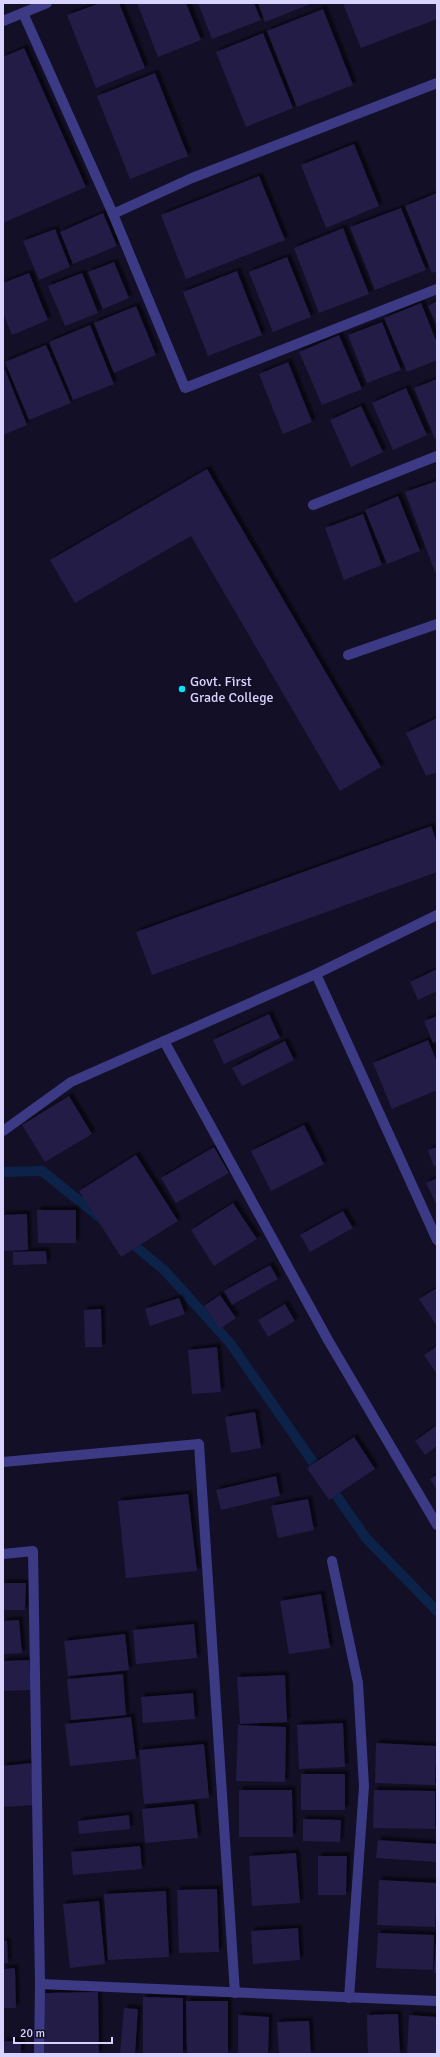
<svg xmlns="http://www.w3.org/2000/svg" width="440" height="2057" font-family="Signika,sans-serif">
<defs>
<filter id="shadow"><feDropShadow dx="3.5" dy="-3.5" stdDeviation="1" flood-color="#0009"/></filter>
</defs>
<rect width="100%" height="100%" fill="#130f26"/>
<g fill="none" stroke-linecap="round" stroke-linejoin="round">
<g stroke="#0c2248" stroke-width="10">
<polyline points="3,1172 42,1171 102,1219"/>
<polyline points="127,1239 165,1271 230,1343 366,1538 437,1611"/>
</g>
</g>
<g fill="#241b47" filter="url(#shadow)">
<polygon points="100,3 119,3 145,68 96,88 67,15"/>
<polygon points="137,3 186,3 201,40 158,57"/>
<polygon points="198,3 254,3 261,20 212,39"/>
<polygon points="258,3 313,3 265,22"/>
<polygon points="343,3 437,3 437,19 361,48"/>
<polygon points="323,9 353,85 297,107 267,31"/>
<polygon points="263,33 293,108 246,127 216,52"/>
<polygon points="24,48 86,187 3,223 3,57"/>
<polygon points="155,73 188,156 130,179 97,96"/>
<polygon points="354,144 379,206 326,228 301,165"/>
<polygon points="259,176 285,240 186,279 161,215"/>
<polygon points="437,193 437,271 432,273 405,206"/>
<polygon points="401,208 426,270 375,290 350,227"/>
<polygon points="103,213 117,246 73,264 60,232"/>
<polygon points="343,228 369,294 319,313 294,248"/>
<polygon points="55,229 70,267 39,280 23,241"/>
<polygon points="287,257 311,317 273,332 249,272"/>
<polygon points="114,262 129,298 103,309 88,272"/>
<polygon points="237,271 262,335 208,356 183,292"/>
<polygon points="29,273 48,320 12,335 3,313 3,283"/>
<polygon points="82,273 98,313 65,326 48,286"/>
<polygon points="437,301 437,326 428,306"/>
<polygon points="421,303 437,343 437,360 407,372 384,318"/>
<polygon points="136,306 156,355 114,373 94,323"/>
<polygon points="382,322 401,370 367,383 348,335"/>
<polygon points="90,325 114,384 73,400 49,342"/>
<polygon points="339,335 362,389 322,405 299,352"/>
<polygon points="46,345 71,403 29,420 5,362"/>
<polygon points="288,362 312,422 283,434 259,374"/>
<polygon points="3,370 5,370 27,425 3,435"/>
<polygon points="437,379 437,438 435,439 414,388"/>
<polygon points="406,388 427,435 393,450 372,403"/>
<polygon points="361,406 383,452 351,467 330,420"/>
<polygon points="207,469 381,767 340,791 191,536 75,603 50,560"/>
<polygon points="437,481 437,572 435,572 405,492"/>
<polygon points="398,496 420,551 387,564 365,510"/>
<polygon points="363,514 382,565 344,580 325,528"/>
<polygon points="437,718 437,772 426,776 406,733"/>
<polygon points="431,826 437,843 437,872 152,975 136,932"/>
<polygon points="437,969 437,991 418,1000 410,982"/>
<polygon points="269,1014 280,1038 224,1064 213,1040"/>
<polygon points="437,1016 437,1041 433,1043 424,1021"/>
<polygon points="428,1040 437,1062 437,1090 392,1109 373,1063"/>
<polygon points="285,1041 294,1060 242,1086 232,1068"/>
<polygon points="69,1096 92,1134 45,1162 22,1125"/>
<polygon points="304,1125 324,1164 271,1191 251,1151"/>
<polygon points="214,1147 229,1173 176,1203 161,1178"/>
<polygon points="437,1147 437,1165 434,1167 428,1150"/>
<polygon points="136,1155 178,1221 121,1257 79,1191"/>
<polygon points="437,1178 437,1206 426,1183"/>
<polygon points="233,1203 257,1239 214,1266 191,1230"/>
<polygon points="37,1210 76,1210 76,1243 38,1243"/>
<polygon points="343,1211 353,1228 310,1252 300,1235"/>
<polygon points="27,1214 28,1250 3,1251 3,1215"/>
<polygon points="46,1251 47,1264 13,1265 13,1252"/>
<polygon points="270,1265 278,1279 232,1305 224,1291"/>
<polygon points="437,1288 437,1326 419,1299"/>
<polygon points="220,1295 236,1318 220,1329 204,1306"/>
<polygon points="179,1298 185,1314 150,1326 145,1309"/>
<polygon points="285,1304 295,1321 268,1337 258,1320"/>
<polygon points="101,1309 102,1347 85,1347 84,1310"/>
<polygon points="437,1346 437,1374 424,1355"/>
<polygon points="217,1347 221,1392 192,1394 188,1350"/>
<polygon points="255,1412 261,1448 231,1453 225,1417"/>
<polygon points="437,1425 437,1446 425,1455 415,1441"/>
<polygon points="354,1437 375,1469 329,1500 307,1468"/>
<polygon points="437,1475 437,1490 430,1479"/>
<polygon points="276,1476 280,1496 221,1510 216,1490"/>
<polygon points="188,1494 197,1571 126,1578 118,1501"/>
<polygon points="308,1499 314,1530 278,1538 271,1506"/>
<polygon points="3,1583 26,1583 25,1610 3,1610"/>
<polygon points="321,1594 330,1648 289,1654 280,1601"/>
<polygon points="19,1620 22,1653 3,1654 3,1621"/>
<polygon points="194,1624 197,1658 136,1664 133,1630"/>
<polygon points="125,1634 129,1670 68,1676 64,1641"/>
<polygon points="29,1660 31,1690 3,1691 3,1661"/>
<polygon points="123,1674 126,1715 71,1720 67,1679"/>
<polygon points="285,1675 287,1722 240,1724 237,1677"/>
<polygon points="193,1693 195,1719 143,1723 141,1697"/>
<polygon points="131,1717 136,1759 70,1766 65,1724"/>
<polygon points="343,1723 345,1767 299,1769 297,1725"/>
<polygon points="238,1725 286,1727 285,1782 236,1781"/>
<polygon points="376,1743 436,1746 435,1785 375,1783"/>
<polygon points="204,1744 209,1798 144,1804 139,1750"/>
<polygon points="31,1763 34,1805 3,1807 3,1766"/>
<rect x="301" y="1774" width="44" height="36"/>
<polygon points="239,1790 292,1790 293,1837 239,1837"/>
<polygon points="374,1790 435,1791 435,1829 373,1828"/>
<polygon points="194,1804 198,1838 145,1843 142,1809"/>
<polygon points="129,1815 130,1829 79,1834 78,1821"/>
<polygon points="303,1819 341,1820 340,1842 303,1841"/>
<polygon points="378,1840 437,1844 436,1862 376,1858"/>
<polygon points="140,1846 142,1869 73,1875 71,1852"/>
<polygon points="296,1853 300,1903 252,1906 249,1856"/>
<polygon points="318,1856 347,1856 346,1895 318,1895"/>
<polygon points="379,1880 437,1883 435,1927 377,1925"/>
<polygon points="217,1889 219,1952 179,1953 177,1890"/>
<polygon points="166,1891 169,1957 108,1960 104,1894"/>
<polygon points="99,1901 105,1964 70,1968 63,1904"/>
<polygon points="298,1928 300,1960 253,1964 251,1931"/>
<polygon points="378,1933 434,1935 433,1970 376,1968"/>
<polygon points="3,1941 7,1941 8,1963 3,1963"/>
<polygon points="436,1941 437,1941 437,1973 434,1973"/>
<polygon points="15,1968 16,2008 3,2008 3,1969"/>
<polygon points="98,1992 99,2054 43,2054 42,1993"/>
<polygon points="143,1997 183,1998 183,2054 143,2054"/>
<polygon points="186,2001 228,2001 228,2054 187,2054"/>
<polygon points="124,2008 138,2009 135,2054 120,2054"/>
<polygon points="398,2014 400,2054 368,2054 367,2015"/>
<polygon points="238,2015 269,2017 268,2054 238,2054"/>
<polygon points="409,2015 437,2017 437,2054 407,2054"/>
<polygon points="309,2021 311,2054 279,2054 277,2022"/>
<polygon points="3,2041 21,2042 21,2054 3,2054"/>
</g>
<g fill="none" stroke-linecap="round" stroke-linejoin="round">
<g stroke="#3d3a85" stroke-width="10">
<polyline points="23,13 113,214 185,388 437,289"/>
<polyline points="3,21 47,3"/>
<polyline points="113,214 192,178 437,83"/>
<polyline points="313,505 437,456"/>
<polyline points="348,655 437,624"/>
<polyline points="316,974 437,1240"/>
<polyline points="164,1041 328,1340 437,1525"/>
<polyline points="3,1131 71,1082 316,974 437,915"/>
<polyline points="3,1462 199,1444 235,1993"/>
<polyline points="3,1554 33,1551 40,1984 39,2054"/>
<polyline points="332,1561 358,1683 364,1786 349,1998"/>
<polyline points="40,1984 437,2001"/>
</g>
</g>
<circle fill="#00e5ff" stroke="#130f26" stroke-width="1.5" cx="182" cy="689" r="4"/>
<g text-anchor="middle" stroke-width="4" stroke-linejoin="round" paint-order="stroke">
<g font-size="14" fill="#d9d4ff" stroke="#130f26" text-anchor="start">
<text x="190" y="686">Govt. First<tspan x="190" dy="16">Grade College</tspan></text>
</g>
</g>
<rect width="440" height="2057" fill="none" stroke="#d9d4ff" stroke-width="8"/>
<path d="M14 2037v6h98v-6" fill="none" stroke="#d9d4ff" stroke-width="2"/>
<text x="20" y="2037" font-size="12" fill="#d9d4ff" stroke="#130f26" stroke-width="3" paint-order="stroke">20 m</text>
</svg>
